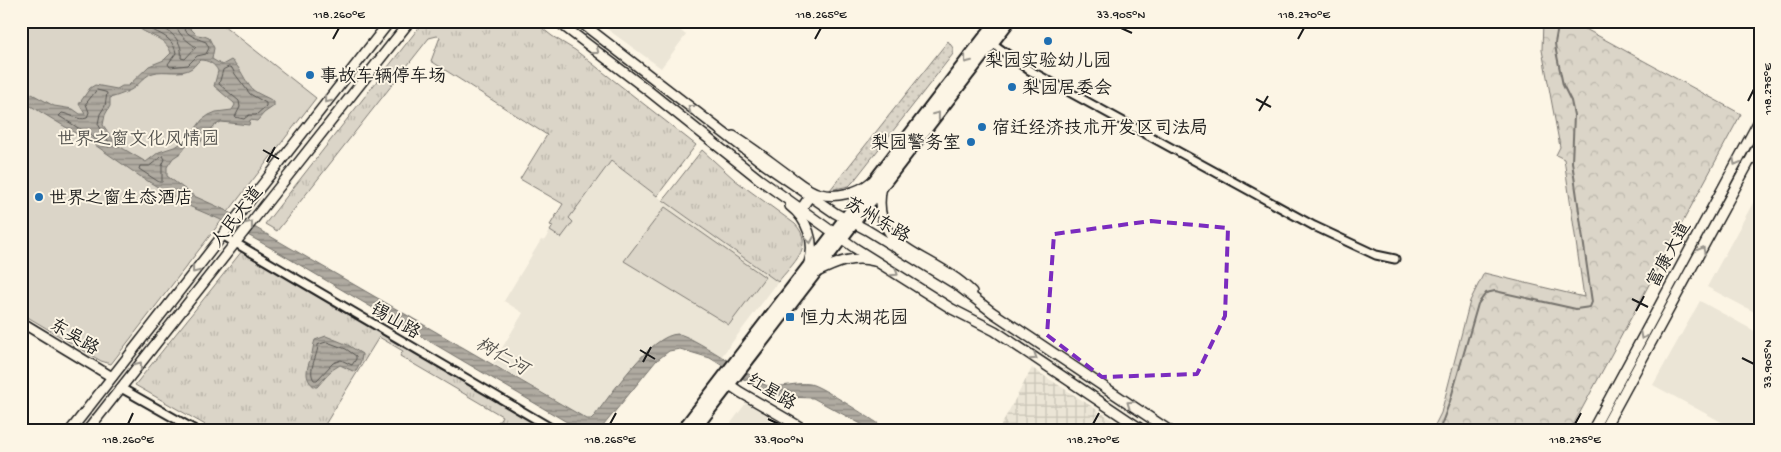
<svg xmlns="http://www.w3.org/2000/svg" width="1781" height="452" font-family="'Gochi Hand','LXGW WenKai TC',sans-serif">
<defs>
<pattern id="industrial-grid" width="8" height="8" patternUnits="userSpaceOnUse" patternTransform="scale(1.25)"><rect width="8" height="8" fill="#ebe5d6"/><path d="M0 4h8M4 0v8" fill="none" stroke="#c9c4b7"/></pattern>
<pattern id="grass-tufts" width="24" height="20" patternUnits="userSpaceOnUse" patternTransform="scale(1.25)"><rect width="24" height="20" fill="#dbd5c8"/><path d="M3 7l-1-3M5 7V3M7 7l1-3M15 17l-1-3M17 17v-4M19 17l1-3" fill="none" stroke="#bbb6ab"/></pattern>
<pattern id="forest-crowns" width="20" height="18" patternUnits="userSpaceOnUse" patternTransform="scale(1.25)"><rect width="20" height="18" fill="#dbd5c8"/><path d="M2 6a3 3 0 1 1 6 0M12 15a3 3 0 1 1 6 0" fill="none" stroke="#bbb6ab"/></pattern>
<pattern id="garden-dots" width="8" height="8" patternUnits="userSpaceOnUse" patternTransform="scale(1.25)"><rect width="8" height="8" fill="#dbd5c8"/><path d="M2 2h.1M6 6h.1" fill="none" stroke="#bbb6ab" stroke-width="1.8" stroke-linecap="round"/></pattern>
<pattern id="water-rules" width="6" height="5" patternUnits="userSpaceOnUse" patternTransform="scale(1.25)"><rect width="6" height="5" fill="#b0aba1"/><path d="M0 2.5h6" fill="none" stroke="#8e8a82"/></pattern>
</defs>
<rect width="100%" height="100%" fill="#fcf5e5"/>
<filter id="ink" filterUnits="userSpaceOnUse"><feTurbulence type="fractalNoise" baseFrequency=".02" numOctaves="2"/><feDisplacementMap in="SourceGraphic" scale="10" xChannelSelector="R" yChannelSelector="G"/><feConvolveMatrix kernelMatrix="1 2 1 2 8 2 1 2 1" color-interpolation-filters="sRGB"/></filter>
<g filter="url(#ink)">
<g fill="#ebe5d6">
<polygon points="596,21 668,21 686,35 661,68"/>
<polygon points="611,161 657,196 778,282 721,357 680,334 591,419 587,419 493,363 523,313 504,301 541,240 544,241 550,231 560,238 573,222 569,218"/>
<polygon points="1760,190 1760,315 1707,287"/>
<polygon points="1700,301 1760,334 1760,431 1738,431 1653,385"/>
<polygon points="746,403 793,431 725,431"/>
</g>
<polygon fill="url(#industrial-grid)" points="1032,368 1130,431 998,431"/>
<g fill="url(#grass-tufts)" stroke="#7c7872">
<polygon points="424,21 533,21 552,36 575,50 696,145 657,196 611,161 569,218 573,222 561,238 550,231 553,226 550,225 563,204 520,179 547,135 431,61 440,37 437,36 429,38 277,231 265,224"/>
<path d="M702,150L735,180L795,224C816,246 792,264 778,282L663,200Z"/>
<polygon points="242,251 247,252 549,431 522,431 513,427 498,431 494,429 502,416 400,356 403,351 379,337 321,431 216,431 135,385"/>
</g>
<polygon fill="url(#forest-crowns)" stroke="#7c7872" points="1543,21 1571,21 1741,114 1570,431 1432,431 1441,413 1470,301 1484,273 1584,297 1564,159 1556,155 1560,147 1542,50"/>
<g fill="#dbd5c8" stroke="#7c7872">
<polygon points="21,21 218,21 316,98 111,364 101,361 21,313"/>
<polygon points="665,207 765,277 729,325 624,261"/>
</g>
<polygon fill="url(#garden-dots)" stroke="#7c7872" points="948,41 953,48 953,54 853,182 849,186 830,190"/>
<g fill="url(#water-rules)" stroke="#75726c" fill-rule="evenodd">
<path d="M133,21H183L197,35L204,36L209,38L214,48L212,59L222,65L231,60C241,67 244,81 253,90C259,95 268,97 274,102V106L264,113L257,121L250,120L249,125L221,122L214,126L199,144L187,145L182,152L173,158L167,167V176L194,196L223,209L587,419H591L595,415C611,395 651,334 678,334C689,334 753,377 767,386C783,388 795,382 810,384C820,385 877,423 890,431H874L813,398L786,397L761,390L710,358L680,349L669,351L656,361L599,431H582L271,248L219,219L191,207L141,177L95,145L21,100V88L54,106L73,109L80,114H85L79,104L90,88L95,85L117,89L122,86H128L149,66L164,60L171,53C165,34 142,37 133,21ZM200,60C208,60 215,64 218,71L214,86L234,103L235,105L232,110L216,112L209,115L202,120L190,136L177,146L159,152L146,162L117,145L103,125L105,115L110,106V98C117,96 129,92 135,87C141,82 146,75 153,73C164,69 181,76 192,68C195,66 197,62 200,60Z"/>
<path d="M326,336L348,345L362,354L361,361L355,372L340,365L332,370L317,387H315C303,379 307,368 311,357C313,351 313,345 315,340Z"/>
</g>
<g fill="none" stroke-linecap="round" stroke-linejoin="round">
<g stroke="#575551" stroke-width="1">
<path d="M139,21C151,34 172,32 176,53L168,64L170,67L188,65L197,56L206,54L209,48L206,42C195,38 183,34 181,21"/>
<path d="M149,21C165,28 184,37 181,58L185,59L196,47C187,41 176,33 175,21"/>
<polygon points="229,67 232,68 235,74 250,94 266,103 266,106 256,115 249,115 244,119 235,117 240,107 239,101 219,84 223,70"/>
<path d="M97,90L105,92L107,93L105,106L100,114L98,124L110,144L109,147L59,116L62,113C70,114 78,121 87,118L89,112L86,104Z"/>
<polygon points="163,156 165,159 162,166 162,182 159,182 139,169 140,166 149,166"/>
<path d="M327,342L346,349L356,356V359L352,365L341,360L333,363L317,380H314C307,370 318,356 318,345Z"/>
</g>
<polyline stroke="#75726c" stroke-width="2" points="1439,431 1450,401 1478,304 1486,293 1495,291 1576,309 1590,307 1592,302 1572,162 1574,115 1571,101 1563,85 1556,51 1555,43 1559,21"/>
<defs>
<g id="minor">
<polyline points="992,43 1029,70 1314,226 1376,255 1395,259"/>
<polyline points="222,235 556,431"/>
<polyline points="121,388 197,431"/>
</g>
<g id="tertiary">
<path d="M733,136C752,147 769,161 787,174C797,181 807,191 820,194C836,198 858,193 871,182"/>
<path d="M882,186C870,242 915,250 951,275C959,280 966,286 972,292"/>
<path d="M790,206C807,219 816,242 809,263"/>
<polyline points="801,209 810,196"/>
<path d="M817,272C836,263 853,255 874,261"/>
<polyline points="21,322 112,377"/>
<polyline points="724,381 740,392 807,431"/>
<polyline points="1592,431 1760,119"/>
<polyline points="1603,431 1760,142"/>
</g>
<g id="secondary">
<polyline points="557,21 650,92 759,179 855,248 952,309 995,331 1144,431"/>
<polyline points="579,21 764,164 835,213 867,230 957,285 992,312 1170,431"/>
<polyline points="70,431 390,21"/>
<polyline points="87,431 410,21"/>
</g>
<g id="trunk">
<polyline points="682,431 997,21"/>
<polyline points="693,431 1009,21"/>
</g>
</defs>
<use href="#minor" stroke="#1c1c1c" stroke-width="11"/>
<use href="#tertiary" stroke="#1c1c1c" stroke-width="12"/>
<use href="#secondary" stroke="#1c1c1c" stroke-width="12"/>
<use href="#trunk" stroke="#1c1c1c" stroke-width="15"/>
<use href="#minor" stroke="#fcf5e5" stroke-width="7"/>
<use href="#tertiary" stroke="#fcf5e5" stroke-width="9"/>
<use href="#secondary" stroke="#fcf5e5" stroke-width="9"/>
<use href="#trunk" stroke="#fcf5e5" stroke-width="11"/>
</g>
<defs><path id="oneway-chevron" d="M-2-3.5L2.5 0L-2 3.5" fill="none" stroke-width="1.6" stroke-linecap="round" stroke-linejoin="round" transform="scale(1.25)"/></defs>
<g stroke="#97938b">
<use href="#oneway-chevron" transform="translate(596 51) rotate(38)"/>
<use href="#oneway-chevron" transform="translate(967 60) rotate(128)"/>
<use href="#oneway-chevron" transform="translate(327 100) rotate(128)"/>
<use href="#oneway-chevron" transform="translate(691 108) rotate(-142)"/>
<use href="#oneway-chevron" transform="translate(937 115) rotate(-52)"/>
<use href="#oneway-chevron" transform="translate(1736 162) rotate(119)"/>
<use href="#oneway-chevron" transform="translate(250 224) rotate(-52)"/>
<use href="#oneway-chevron" transform="translate(810 240) rotate(81)"/>
<use href="#oneway-chevron" transform="translate(1702 250) rotate(-62)"/>
<use href="#oneway-chevron" transform="translate(195 270) rotate(128)"/>
<use href="#oneway-chevron" transform="translate(895 273) rotate(33)"/>
<use href="#oneway-chevron" transform="translate(1643 336) rotate(118)"/>
<use href="#oneway-chevron" transform="translate(1034 357) rotate(33)"/>
<use href="#oneway-chevron" transform="translate(139 365) rotate(-52)"/>
<use href="#oneway-chevron" transform="translate(1130 404) rotate(-146)"/>
</g>
</g>
<path fill="none" stroke="#7b2cbf" stroke-width="4" stroke-dasharray="10 6" stroke-linejoin="round" d="M1151,221L1228,228L1225,316L1197,374L1102,377L1047,335L1054,234Z"/>
<path fill="none" stroke="#1c1c1c" stroke-width="2" d="M1121,28L1132,33M333,39L339,28M815,39L821,28M1298,39L1304,28M1256,99L1271,107M1748,101L1754,89M1259,111L1268,96M263,150L279,159M267,162L275,147M1632,299L1648,307M1636,311L1644,296M640,350L655,359M1742,358L1754,364M643,362L651,347M768,419L779,424M128,424L133,413M610,424L616,413M1093,424L1099,413M1575,424L1581,413"/>
<g fill="#1f6fb2" stroke="#fcf5e5" stroke-width="2">
<circle cx="1048" cy="41" r="5"/>
<circle cx="310" cy="75" r="5"/>
<circle cx="1012" cy="87" r="5"/>
<circle cx="982" cy="127" r="5"/>
<circle cx="971" cy="142" r="5"/>
<circle cx="39" cy="197" r="5"/>
<rect x="785" y="312" width="10" height="10" rx="2.5"/>
</g>
<g text-anchor="middle" stroke-width="4" stroke-linejoin="round" paint-order="stroke">
<g font-size="18" fill="#1c1c1c" stroke="#fcf5e5" text-anchor="start">
<text x="1048" y="66" text-anchor="middle">梨园实验幼儿园</text>
<text x="320" y="81">事故车辆停车场</text>
<text x="1022" y="93">梨园居委会</text>
<text x="992" y="133">宿迁经济技术开发区司法局</text>
<text x="961" y="148" text-anchor="end">梨园警务室</text>
<text x="49" y="203">世界之窗生态酒店</text>
<text x="800" y="323">恒力太湖花园</text>
</g>
<g font-size="18" fill="#555450" stroke="#fcf5e5">
<text x="138" y="144">世界之窗文化风情园</text>
</g>
<g font-size="18" fill="#1c1c1c" stroke="#fcf5e5">
<text transform="translate(236 216) rotate(-52)" y="6">人民大道</text>
<text transform="translate(878 219) rotate(30)" y="6">苏州东路</text>
<text transform="translate(1668 254) rotate(-62)" y="6">富康大道</text>
<text transform="translate(396 320) rotate(30)" y="6">锡山路</text>
<text transform="translate(75 336) rotate(31)" y="6">东吴路</text>
<text transform="translate(772 391) rotate(31)" y="6">红星路</text>
</g>
<g font-size="19" font-style="italic" fill="#575551" stroke="#fcf5e5">
<text transform="translate(503 355) rotate(30)" y="7">树仁河</text>
</g>
</g>
<rect width="1781" height="452" fill="none" stroke="#fcf5e5" stroke-width="55"/>
<rect x="28" y="28" width="1726" height="396" fill="none" stroke="#1c1c1c" stroke-width="2"/>
<g font-size="12" text-anchor="middle" fill="#1c1c1c">
<text x="339" y="18">118.260°E</text>
<text x="821" y="18">118.265°E</text>
<text x="1121" y="18">33.905°N</text>
<text x="1304" y="18">118.270°E</text>
<text transform="translate(1767 89) rotate(-90)" y="4">118.275°E</text>
<text transform="translate(1767 364) rotate(-90)" y="4">33.905°N</text>
<text x="128" y="443">118.260°E</text>
<text x="610" y="443">118.265°E</text>
<text x="779" y="443">33.900°N</text>
<text x="1093" y="443">118.270°E</text>
<text x="1575" y="443">118.275°E</text>
</g>
</svg>
